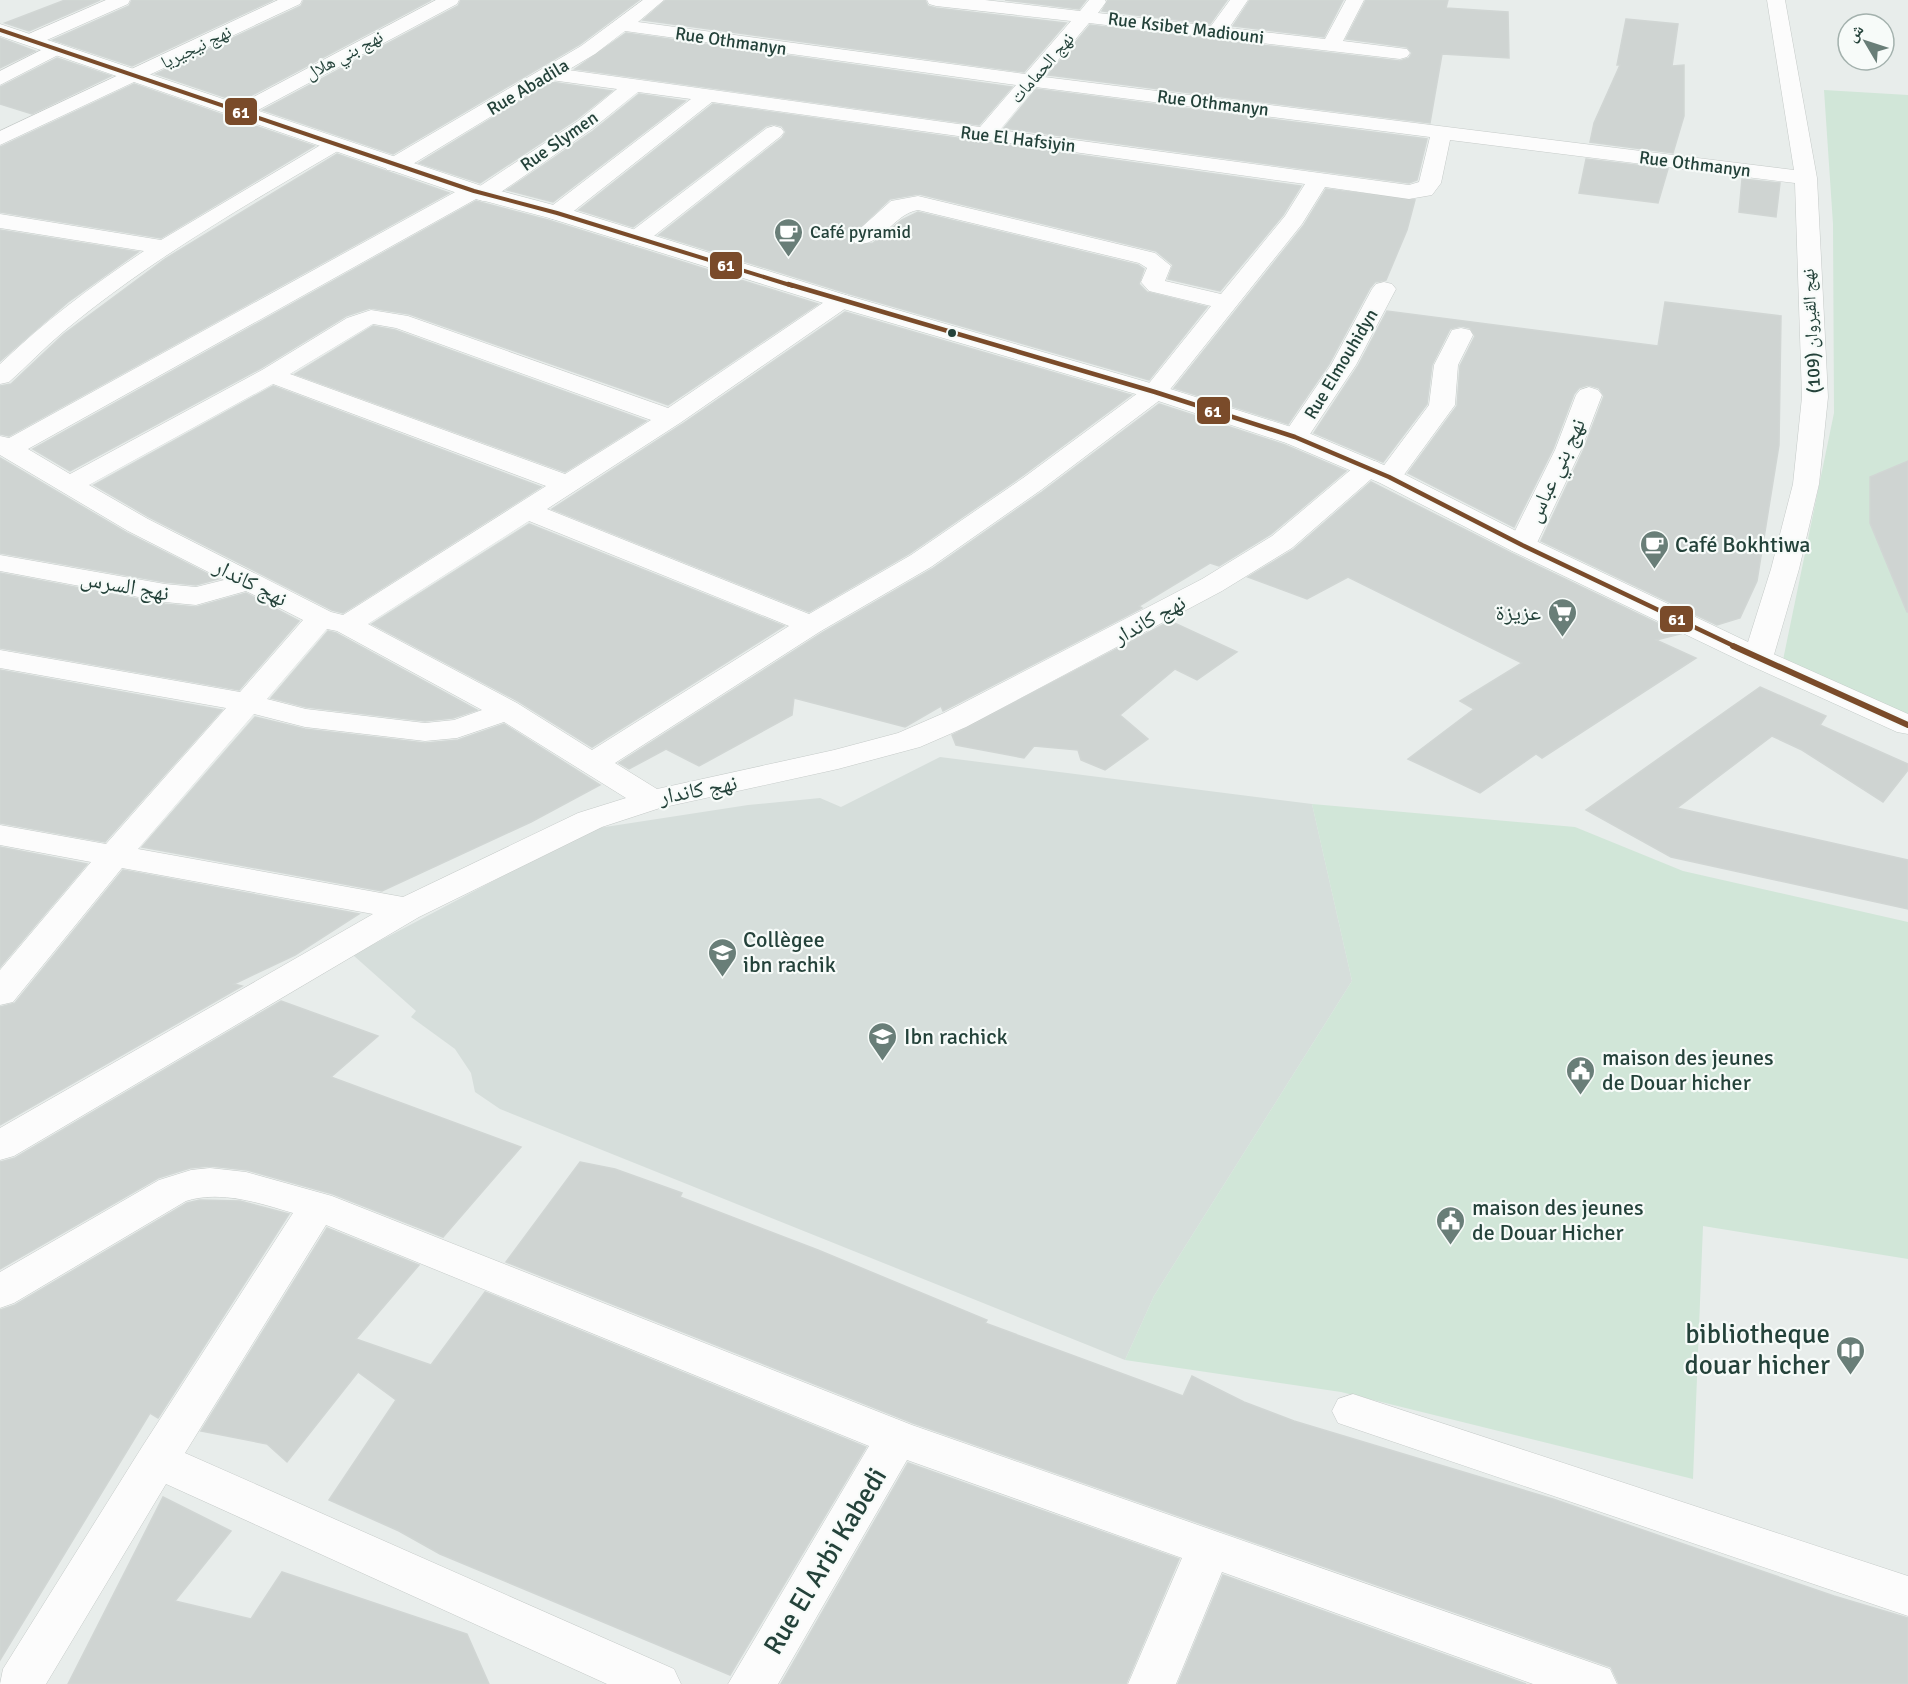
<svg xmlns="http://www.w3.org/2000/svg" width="1908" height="1684" font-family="Signika,'Noto Naskh Arabic',sans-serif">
<rect width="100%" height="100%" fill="#e8edeb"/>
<polygon fill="#d6dedb" points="940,757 1312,804 1352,981 1154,1296 1125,1360 500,1109 475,1092 471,1073 455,1049 411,1017 416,1011 353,955 592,829 748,805 820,798 841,807"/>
<g fill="#d1e6d8">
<polygon points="1824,90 1908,95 1908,715 1783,660 1834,413 1833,224"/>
<polygon points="1312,804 1575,827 1683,871 1908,922 1908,1259 1703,1226 1693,1479 1341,1392 1125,1360 1154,1296 1352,981"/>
</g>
<g fill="#cfd4d2" stroke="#d1d6d4" stroke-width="1.5">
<polygon points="65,0 100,0 29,31 5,23"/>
<polygon points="132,0 273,0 132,66 53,40 129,6"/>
<polygon points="304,0 431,0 239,102 156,74 301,6"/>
<polygon points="461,0 639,0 580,44 393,154 263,110 458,6"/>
<polygon points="666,0 925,0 928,6 936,8 1066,23 1024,72 643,20"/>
<polygon points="1005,0 1086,0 1079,9"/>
<polygon points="1108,0 1227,0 1210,24 1102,11"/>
<polygon points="1250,0 1343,0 1324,37 1233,26"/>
<polygon points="1366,0 1448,0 1446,8 1508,12 1509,58 1442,54 1430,123 1048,75 1090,25 1400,61 1409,58 1412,53 1407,47 1346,39"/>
<polygon points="1626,19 1678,24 1672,66 1684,65 1684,116 1673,153 1590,142 1594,123 1620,65 1617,65"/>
<polygon points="626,33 1012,87 979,125 575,69"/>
<polygon points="0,38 35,51 0,68"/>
<polygon points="57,58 111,76 32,114 0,104 0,87"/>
<polygon points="551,82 612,91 577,119 480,183 419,163"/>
<polygon points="134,84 232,118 314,146 161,238 0,212 0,147"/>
<polygon points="1036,89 1427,139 1417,180 1409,183 1004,128"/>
<polygon points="639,94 685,101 553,202 507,190 593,131"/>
<polygon points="713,104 1301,186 1283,215 1220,291 1168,279 1173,265 1156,251 919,194 890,199 850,237 855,245 873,243 902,220 918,212 1138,265 1144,269 1139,284 1147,292 1207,307 1149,380 850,294 659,235 782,138 786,132 782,126 773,124 766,126 633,227 579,210"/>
<polygon points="337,154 449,193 9,436 0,434 0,386 11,384 64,334 165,259"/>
<polygon points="1586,159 1668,169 1658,203 1579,193"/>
<polygon points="1742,179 1780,183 1776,217 1739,212"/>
<polygon points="1326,189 1415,200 1407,230 1386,280 1375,282 1370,288 1329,364 1288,424 1174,388 1304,225"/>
<polygon points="476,201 548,220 818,304 668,405 409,314 370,308 346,316 261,368 70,471 33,449"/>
<polygon points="0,230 138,252 68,302 0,361"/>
<polygon points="1665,302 1781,316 1779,445 1757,581 1740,618 1717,625 1541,541 1583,451 1604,396 1599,388 1588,385 1579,388 1574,394 1553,449 1514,527 1408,473 1457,406 1460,366 1475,336 1470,328 1461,326 1450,329 1432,365 1427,404 1383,462 1314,433 1358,366 1387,311 1658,346"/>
<polygon points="845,312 1131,395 1022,476 910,553 809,612 552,509 681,425"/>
<polygon points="373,326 395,330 646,421 565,472 295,374"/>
<polygon points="273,386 541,487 343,613 332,610 149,517 94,485"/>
<polygon points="1159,404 1285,445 1346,471 1271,534 1219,566 1210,563 1139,606 1142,608 943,711 941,706 905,727 794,698 792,715 699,766 666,749 629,769 619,763 822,633 932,569 1042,492"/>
<polygon points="0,458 127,533 218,579 196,585 165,582 0,553"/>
<polygon points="1908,461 1908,612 1907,612 1870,523 1870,477"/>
<polygon points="1371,482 1511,553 1680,634 1656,640 1696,658 1542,758 1536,754 1480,793 1408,759 1474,709 1460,701 1522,663 1348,577 1307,599 1248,577 1293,550"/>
<polygon points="529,524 784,626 592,747 518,701 372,624"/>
<polygon points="0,573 165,604 196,607 246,593 299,621 239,690 0,648"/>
<polygon points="1170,621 1237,652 1197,680 1175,669 1120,715 1148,739 1105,770 1081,760 1078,750 1034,746 1024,758 956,745 952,735"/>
<polygon points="328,631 336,633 477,710 453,718 425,721 306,707 271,698"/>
<polygon points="0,670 222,710 105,842 0,823"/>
<polygon points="1760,687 1826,716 1820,725 1908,764 1908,770 1883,802 1802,750 1772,736 1677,808 1908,860 1908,909 1671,857 1586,810"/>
<polygon points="255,717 305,729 425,743 458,740 504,724 600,785 531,822 382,891 142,847"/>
<polygon points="0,847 87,864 0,967"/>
<polygon points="123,870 359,914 295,955 234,984 242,986 0,1125 0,1007 15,1003"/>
<polygon points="281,1001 378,1036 331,1077 521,1147 443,1237 333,1194 247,1170 210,1166 190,1168 158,1178 0,1269 0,1162 15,1158"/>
<polygon points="580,1162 615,1169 682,1193 680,1197 818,1250 987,1320 985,1323 1183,1396 1192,1376 1244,1402 1294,1421 1553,1499 1834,1596 1908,1618 1908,1684 1619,1684 1611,1667 913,1423 506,1262"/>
<polygon points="200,1200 240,1201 289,1214 158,1418 150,1413 0,1660 0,1310 15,1305 187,1203"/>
<polygon points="327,1228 419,1265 356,1339 431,1365 485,1292 866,1447 730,1675 440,1554 399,1531 329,1500 396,1400 358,1372 287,1462 267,1444 201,1431"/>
<polygon points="908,1463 1179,1559 1126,1684 781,1684"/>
<polygon points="163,1497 231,1531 175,1601 251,1619 282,1572 467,1634 489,1684 68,1684"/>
<polygon points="1223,1575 1526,1684 1178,1684"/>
</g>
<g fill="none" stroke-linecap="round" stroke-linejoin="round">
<defs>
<g id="street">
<polygon points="106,0 130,0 128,4 38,44 24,44 21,40 24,36"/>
<polygon points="278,0 302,0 300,4 0,145 0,131"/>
<polygon points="436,0 459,0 457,4 247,116 233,116 230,112 233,108"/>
<path d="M643,0H664L638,22L1025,74L1071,21L936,6L929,4L927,0H985L1080,11L1089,0H1105L1106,2L1098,13L1211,26L1230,0H1248L1229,28L1325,39L1346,0H1364L1343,41L1407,49L1410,53L1407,57L1400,59L1089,23L1044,77L1794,170L1767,0H1785L1817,178L1828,397L1819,484L1799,569L1773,658L1769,664L1758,667L1747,664L1743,658L1771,569L1793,484L1802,397L1795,183L1450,140L1441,183L1432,195L1409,199L1325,187L1302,224L1164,397L1041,490L931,567L821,631L615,763L657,789L834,750L898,733L944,713L1202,579L1272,536L1360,462L1369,460L1378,462L1382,468L1429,405L1434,365L1452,330L1461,328L1470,330L1473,335L1458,365L1455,405L1398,483L1389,485L1380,483L1376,477L1377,474L1292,548L1222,591L966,727L920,747L838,769L660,808L602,827L419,917L14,1156L0,1160V1128L373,914L122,868L13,1002L0,1005V970L91,862L0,845V825L106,844L226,708L0,668V650L240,692L303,620L246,591L196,605L165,602L0,571V555L165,584L196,587L224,580L128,531L0,455V436L9,438L466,186H480L578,121L617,89L551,80L403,170L395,171L387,170L384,165L387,160L581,46ZM625,31L1016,85L980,127L568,70L595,54ZM1035,87L1430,137L1419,182L1409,185L1000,130ZM638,92L691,99L549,208L546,213L549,218L557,220L565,218L712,102L1305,184L1285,216L1221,294L1165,281L1171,266L1155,253L918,196L891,201L855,233L852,238L855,243C880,249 893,214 918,210L1139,263L1147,268L1141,282L1149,291L1211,306L1146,387L1023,478L911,555L809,614L547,509L680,423L849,306L853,301L849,296L841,294L833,296L668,408L408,316L371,310L347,318L262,370L70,474L28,449L476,199L483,201L491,199L592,129ZM373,324L396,328L651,420L565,474L290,374ZM273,384L546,486L343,615L331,612L148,519L89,485ZM529,521L789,626L592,750L517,703L368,624ZM327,629L337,631L482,710L454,720L425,723L306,709L267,699ZM254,714L305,727L425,741L457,738L504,722L626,798L578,813L403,897L138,849Z"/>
<polygon points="55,43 62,45 65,49 62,53 0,85 0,71"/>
<polygon points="774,126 781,128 784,132 781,136 645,243 637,245 629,243 626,238 629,233 767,128"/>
<path d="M336,138L343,140L346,144L343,148C247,204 148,261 63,332C44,348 27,366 9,382L0,384V364C45,321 93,285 144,251L0,228V214L161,240L329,140Z"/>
<polygon points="1384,282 1392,284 1396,289 1356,365 1304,443 1295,445 1286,443 1282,437 1331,365 1372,289 1376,284"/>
<polygon points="1589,387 1598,390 1602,395 1581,450 1536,545 1532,551 1522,553 1512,551 1508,545 1555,450 1576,395 1580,390"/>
<path d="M210,1168L246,1172L332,1196L912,1425L1610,1669L1617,1684H1533L1222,1572L1176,1684H1128L1182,1558L907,1460L778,1684H728L869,1446L326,1225L185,1453L674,1669L681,1684H607L166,1484L46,1684H0L3,1669L142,1447L293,1213C259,1203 221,1190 186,1201L14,1303L0,1308V1272L159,1180L191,1170Z"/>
<polygon points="1353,1394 1908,1576 1908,1616 1338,1423 1332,1411 1338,1399"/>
</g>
<polygon id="secondary" points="0,24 482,186 565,208 849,296 1164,387 1304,431 1398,471 1532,539 1769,652 1908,714 1908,734 1897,732 1747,664 1512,551 1380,483 1286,443 1146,397 833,306 549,218 466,196 0,36"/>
</defs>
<use href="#street" stroke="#c5cac8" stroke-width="1"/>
<use href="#secondary" stroke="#c3cbc8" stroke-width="1"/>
<use href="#street" fill="#fcfcfc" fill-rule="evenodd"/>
<use href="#secondary" fill="#fcfcfc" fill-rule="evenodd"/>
<defs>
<polyline id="bus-1-far2" points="0,30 474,191 557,213 793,286"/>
<polyline id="bus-1-far1" points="788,284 1155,392 1295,437 1389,477 1522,545 1736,647"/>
<polyline id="bus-1" points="1733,646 1908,725"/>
</defs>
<use href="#bus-1-far2" stroke="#f7fbf9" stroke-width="7"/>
<use href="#bus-1-far1" stroke="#f7fbf9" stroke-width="8"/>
<use href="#bus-1" stroke="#f7fbf9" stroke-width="10"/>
<use href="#bus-1-far2" stroke="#7a4b2a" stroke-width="4"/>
<use href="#bus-1-far1" stroke="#7a4b2a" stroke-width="4.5"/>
<use href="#bus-1" stroke="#7a4b2a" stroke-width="6"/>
</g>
<defs>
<symbol id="cafe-pin" viewBox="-11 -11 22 30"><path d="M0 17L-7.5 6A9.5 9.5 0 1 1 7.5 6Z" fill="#697e78" stroke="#f7fbf9"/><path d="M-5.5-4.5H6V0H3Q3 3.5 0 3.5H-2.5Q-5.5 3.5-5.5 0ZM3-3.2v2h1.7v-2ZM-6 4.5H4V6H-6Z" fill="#fff"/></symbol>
<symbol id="supermarket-pin" viewBox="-11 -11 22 30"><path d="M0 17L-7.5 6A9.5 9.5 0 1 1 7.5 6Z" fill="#697e78" stroke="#f7fbf9"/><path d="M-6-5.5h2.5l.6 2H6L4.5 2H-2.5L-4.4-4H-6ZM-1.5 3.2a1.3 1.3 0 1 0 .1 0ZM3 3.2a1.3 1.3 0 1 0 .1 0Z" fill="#fff"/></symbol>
<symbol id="school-pin" viewBox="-11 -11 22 30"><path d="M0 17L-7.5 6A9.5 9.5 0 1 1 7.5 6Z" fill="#697e78" stroke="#f7fbf9"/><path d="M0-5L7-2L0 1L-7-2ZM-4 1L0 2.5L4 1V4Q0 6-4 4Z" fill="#fff"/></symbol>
<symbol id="civic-pin" viewBox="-11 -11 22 30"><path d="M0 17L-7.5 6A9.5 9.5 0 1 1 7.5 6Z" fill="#697e78" stroke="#f7fbf9"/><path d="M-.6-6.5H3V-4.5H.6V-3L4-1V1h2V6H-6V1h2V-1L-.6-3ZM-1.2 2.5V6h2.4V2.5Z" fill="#fff"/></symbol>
<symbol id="library-pin" viewBox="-11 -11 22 30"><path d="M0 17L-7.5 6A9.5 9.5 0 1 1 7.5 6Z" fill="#697e78" stroke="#f7fbf9"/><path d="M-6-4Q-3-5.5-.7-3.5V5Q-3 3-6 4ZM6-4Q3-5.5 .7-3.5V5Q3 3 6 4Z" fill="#fff"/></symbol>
</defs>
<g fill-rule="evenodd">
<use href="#cafe-pin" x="772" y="216" width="33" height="45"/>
<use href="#cafe-pin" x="1638" y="528" width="33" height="45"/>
<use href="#supermarket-pin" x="1546" y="596" width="33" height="45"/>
<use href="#school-pin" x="706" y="936" width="33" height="45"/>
<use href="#school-pin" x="866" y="1020" width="33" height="45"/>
<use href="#civic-pin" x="1564" y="1054" width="33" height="45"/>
<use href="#civic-pin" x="1434" y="1204" width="33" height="45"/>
<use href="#library-pin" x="1834" y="1334" width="33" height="45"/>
</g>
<circle fill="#24423a" stroke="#f7fbf9" stroke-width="2" cx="952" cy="333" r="5"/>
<g text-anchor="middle" stroke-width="4.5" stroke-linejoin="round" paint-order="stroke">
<g font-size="18" fill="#24423a" stroke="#f7fbf9">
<text transform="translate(1186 28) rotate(7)" y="6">Rue Ksibet Madiouni</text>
<text transform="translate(731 41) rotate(8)" y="6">Rue Othmanyn</text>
<text transform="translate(196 47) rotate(-26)" y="6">نهج نيجيريا</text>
<text transform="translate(344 55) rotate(-28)" y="6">نهج بني هلال</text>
<text transform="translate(1042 68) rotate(-49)" y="6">نهج الحمامات</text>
<text transform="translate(528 87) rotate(-31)" y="6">Rue Abadila</text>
<text transform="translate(1213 103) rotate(7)" y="6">Rue Othmanyn</text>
<text transform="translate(1018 139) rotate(7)" y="6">Rue El Hafsiyin</text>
<text transform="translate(559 141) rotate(-35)" y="6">Rue Slymen</text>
<text transform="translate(1695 164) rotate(7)" y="6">Rue Othmanyn</text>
<text transform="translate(1811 331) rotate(-93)" y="6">نهج القيروان (109)</text>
<text transform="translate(1341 364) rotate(-59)" y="6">Rue Elmouhidyn</text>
</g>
<g font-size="18" fill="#24423a" stroke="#f7fbf9" text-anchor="start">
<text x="810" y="238">Café pyramid</text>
</g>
<g font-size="22" fill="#24423a" stroke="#f7fbf9">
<text transform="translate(1555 470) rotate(-65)" y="8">نهج بني عباس</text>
<text transform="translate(251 582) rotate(27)" y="8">نهج كاندار</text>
<text transform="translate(125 585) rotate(10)" y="8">نهج السرس</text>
<text transform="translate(1149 619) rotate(-29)" y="8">نهج كاندار</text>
<text transform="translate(698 789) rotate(-11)" y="8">نهج كاندار</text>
</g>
<g font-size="22" fill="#24423a" stroke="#f7fbf9" text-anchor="start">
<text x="1675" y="552">Café Bokhtiwa</text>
<text x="1541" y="620" text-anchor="end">عزيزة</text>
<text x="743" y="947">Collègee<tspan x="743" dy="25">ibn rachik</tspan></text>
<text x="904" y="1044">Ibn rachick</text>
<text x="1602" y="1065">maison des jeunes<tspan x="1602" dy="25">de Douar hicher</tspan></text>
<text x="1472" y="1215">maison des jeunes<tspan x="1472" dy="25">de Douar Hicher</tspan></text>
</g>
<g font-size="27" fill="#24423a" stroke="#f7fbf9" text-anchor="end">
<text x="1830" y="1343">bibliotheque<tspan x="1830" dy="31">douar hicher</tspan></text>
</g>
<g font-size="27" fill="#24423a" stroke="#f7fbf9">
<text transform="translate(825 1561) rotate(-59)" y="9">Rue El Arbi Kabedi</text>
</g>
</g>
<g stroke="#f7fbf9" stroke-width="2">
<rect x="224" y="97" width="34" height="29" rx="6" fill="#7a4b2a"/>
<rect x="709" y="251" width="34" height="29" rx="6" fill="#7a4b2a"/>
<rect x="1196" y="396" width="35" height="29" rx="6" fill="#7a4b2a"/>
<rect x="1659" y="605" width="35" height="28" rx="6" fill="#7a4b2a"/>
</g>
<g font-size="16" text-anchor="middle" font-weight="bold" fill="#fff">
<text x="241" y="118">61</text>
<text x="726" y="271">61</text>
<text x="1213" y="417">61</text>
<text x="1677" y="625">61</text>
</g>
<g transform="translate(1866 42) rotate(309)"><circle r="28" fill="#f7fbf9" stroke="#a3b1ad" stroke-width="1.5"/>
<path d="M0-4.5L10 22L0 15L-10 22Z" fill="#697e78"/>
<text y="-9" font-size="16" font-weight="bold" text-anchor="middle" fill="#24423a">ش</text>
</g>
</svg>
